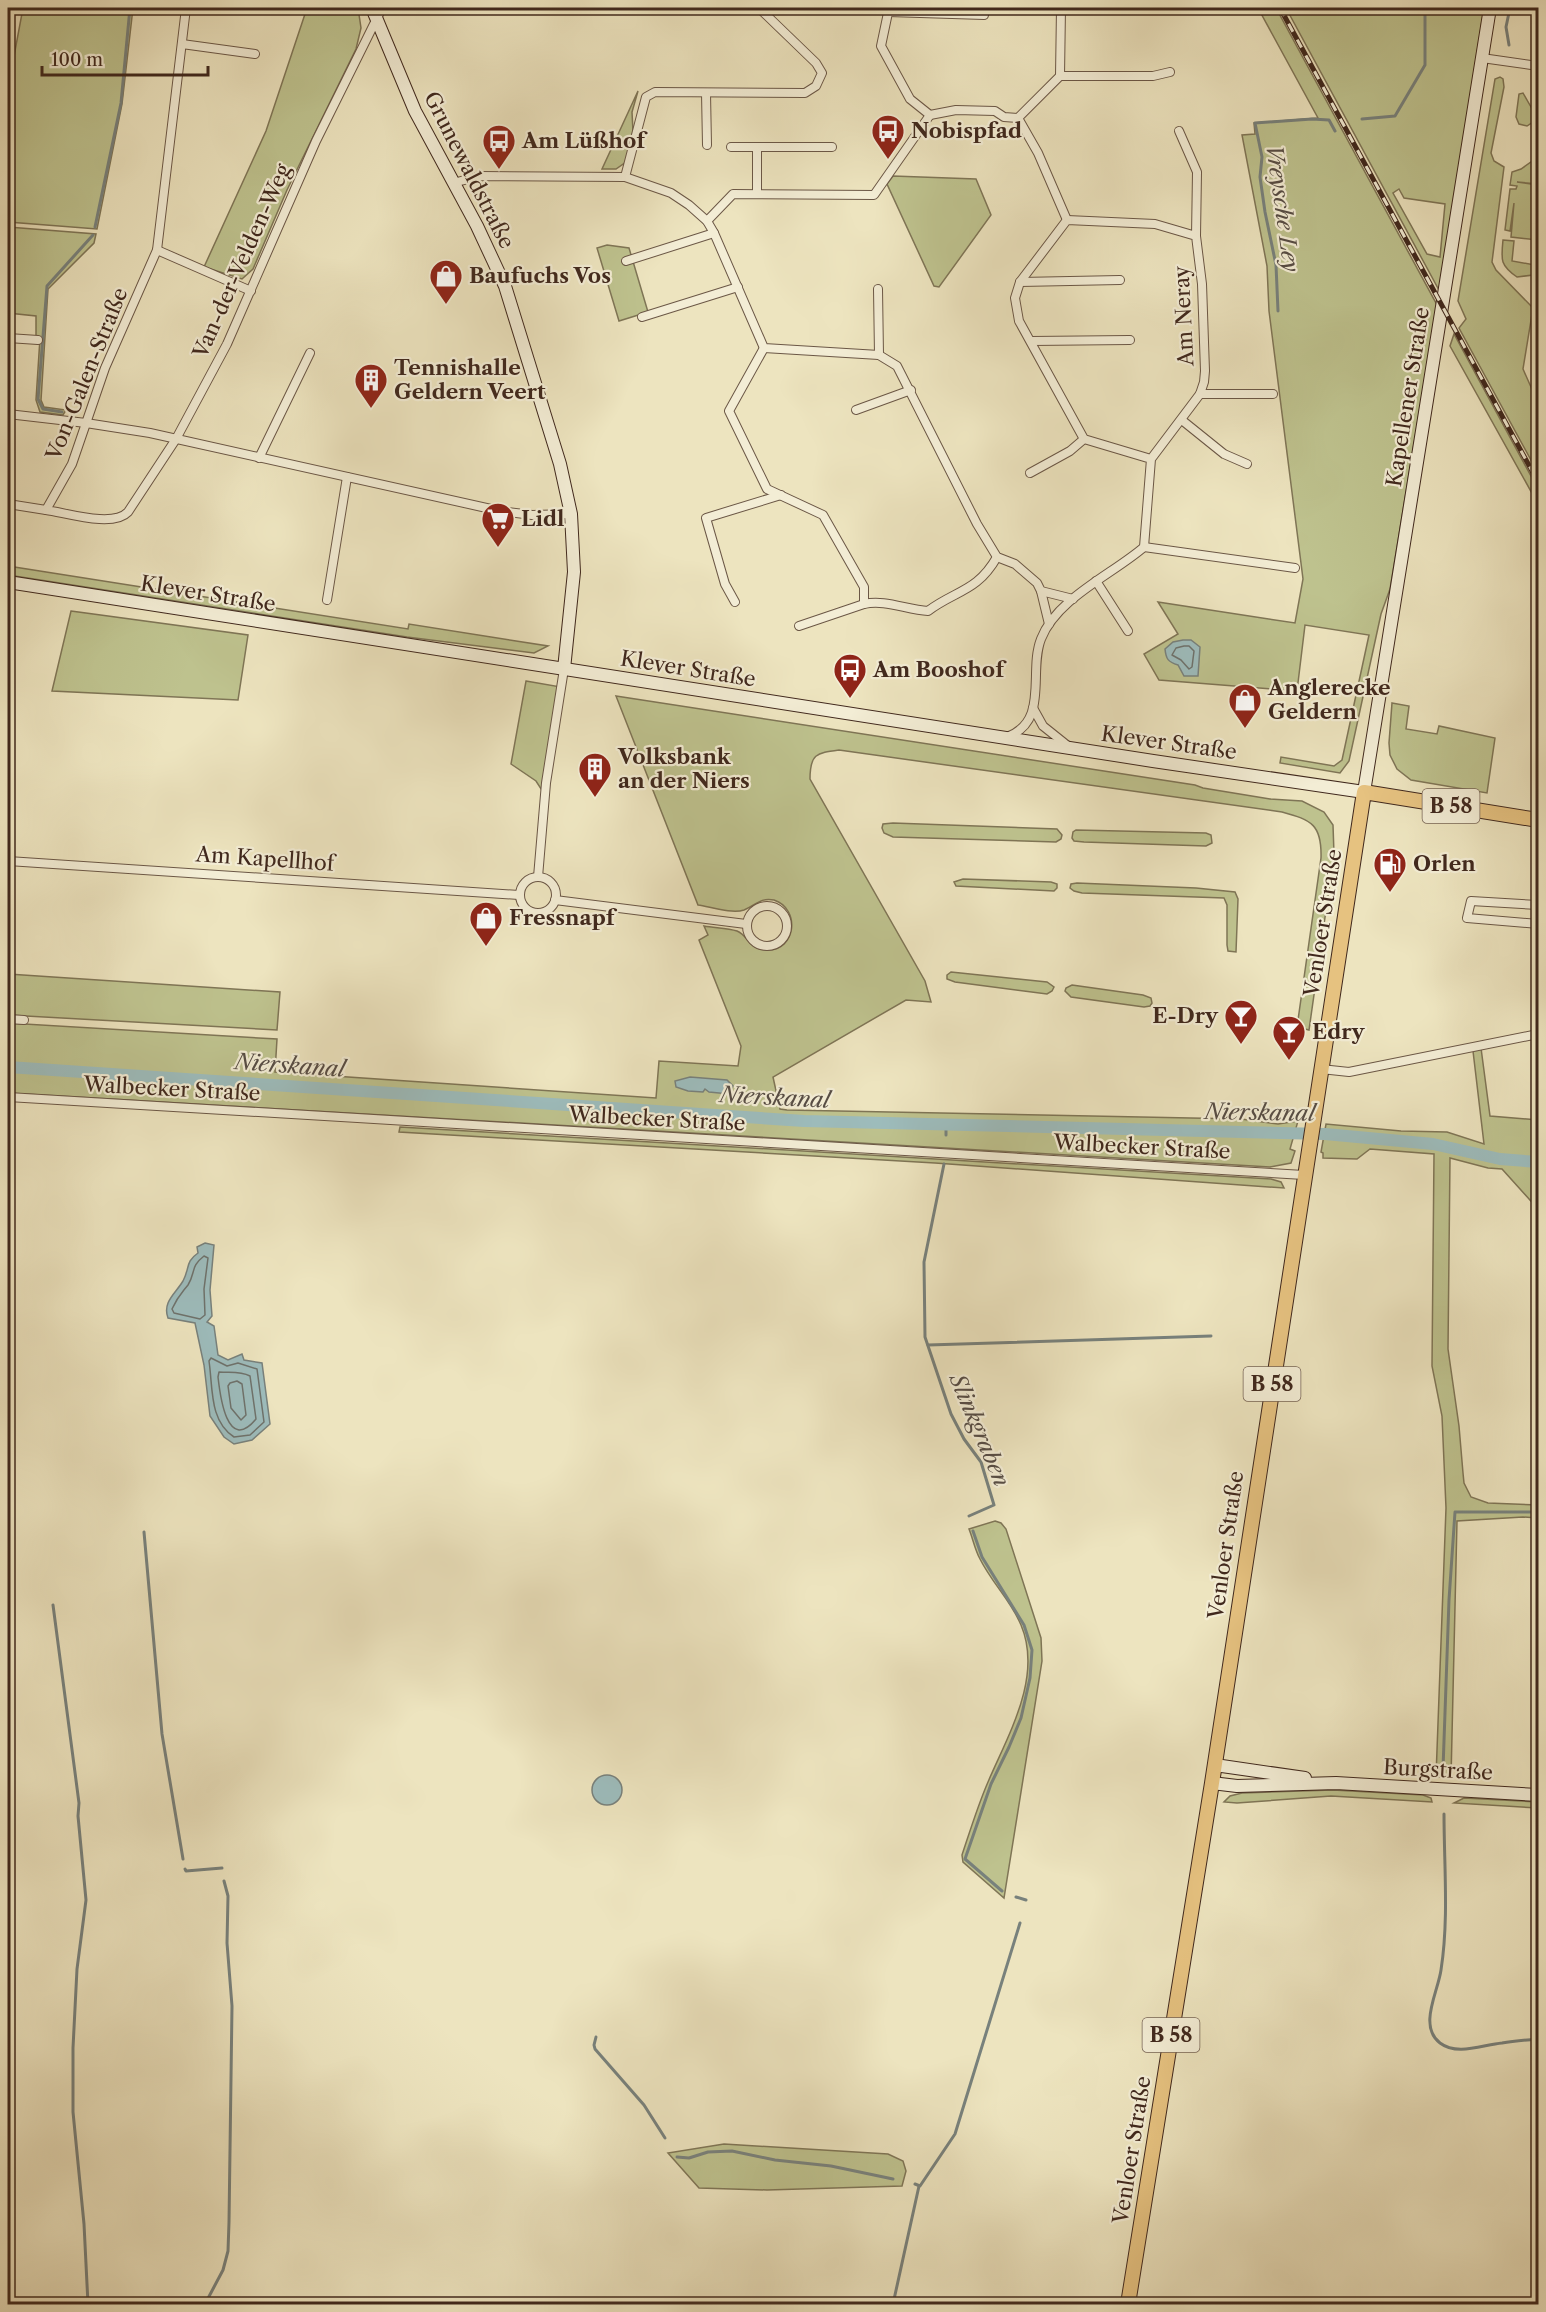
<svg xmlns="http://www.w3.org/2000/svg" width="1546" height="2312" font-family="'Libre Caslon Text',serif">
<rect width="100%" height="100%" fill="#ede4bf"/>
<filter id="stains"><feTurbulence type="fractalNoise" baseFrequency=".00333" numOctaves="4"/><feColorMatrix values="0 0 0 0 .2 0 0 0 0 .09 0 0 0 0 .02 0 0 0 .5 -.17"/></filter>
<radialGradient id="worn" r=".72"><stop offset=".6" stop-color="#630" stop-opacity="0"/><stop offset="1" stop-color="#630" stop-opacity=".3"/></radialGradient>
<g fill="#bec28e" stroke="#7f7556" stroke-width="1.5" fill-rule="evenodd">
<polygon points="23,8 133,8 122,104 97,229 8,222 8,88"/>
<polygon points="307,8 358,8 361,28 356,49 287,190 253,269 242,279 204,267 266,131"/>
<polygon points="1258,8 1276,8 1437,305 1390,589 1381,614 1349,761 1340,773 1280,763 1281,757 1334,766 1342,760 1369,635 1305,625 1297,691 1159,680 1144,654 1178,634 1158,602 1295,623 1303,579 1269,311 1267,266 1242,135 1255,134 1254,123 1318,118"/>
<path d="M1286,8H1484L1440,292ZM1399,189L1404,198L1445,204L1440,257L1427,254L1393,193Z"/>
<polygon points="1500,77 1503,79 1504,87 1491,153 1494,161 1504,167 1492,262 1496,270 1533,308 1523,369 1538,403 1538,473 1459,328 1466,319 1458,301 1495,79"/>
<polygon points="638,91 632,112 633,132 626,162 616,169 602,169"/>
<polygon points="1523,93 1535,114 1533,122 1527,126 1519,124 1516,117 1519,94"/>
<polygon points="1538,157 1538,184 1517,182 1538,185 1538,240 1511,237 1514,203 1510,231 1505,230 1510,189 1516,189 1517,186 1510,185 1512,172 1521,169"/>
<polygon points="893,176 976,179 991,215 939,287 934,286 887,184"/>
<polygon points="8,227 96,234 94,243 48,289 41,400 44,407 66,410 63,415 40,412 36,400 40,338 36,337 36,316 8,313"/>
<path d="M1503,240L1514,241L1512,261L1535,265L1533,275L1517,277C1500,265 1501,260 1503,240Z"/>
<polygon points="607,245 629,248 648,312 619,321 597,248"/>
<polygon points="1454,334 1538,489 1538,504 1450,346"/>
<polygon points="8,566 408,629 409,624 548,646 534,653 407,637 8,575"/>
<polygon points="71,611 248,635 238,700 52,691"/>
<polygon points="526,681 561,687 545,795 536,781 511,764"/>
<path d="M616,696L1195,785L1203,788L1270,799L1302,801L1324,812L1333,825L1334,854L1309,1030L1297,1027L1321,858C1322,825 1312,820 1282,812L839,750C816,753 810,754 810,779L925,981L931,1002L906,1000L773,1077L780,1109L787,1110L1241,1119L1278,1124L1298,1121L1290,1149L1295,1151L1291,1163L1270,1167L8,1093V1023L277,1039L275,1072L656,1098L659,1061L738,1066L741,1046L699,940L708,935L704,926C715,928 727,928 737,931C749,936 749,950 767,950C796,951 801,909 774,900C760,897 755,906 744,910C732,914 711,907 698,905Z"/>
<polygon points="1392,703 1409,706 1406,729 1437,734 1439,726 1495,738 1487,793 1411,780 1397,769 1390,755 1389,743"/>
<polygon points="893,823 1057,829 1062,835 1061,839 1056,842 893,837 884,833 882,828 883,824"/>
<polygon points="1076,830 1206,833 1211,835 1212,843 1206,846 1084,842 1074,841 1072,838 1073,832"/>
<polygon points="963,879 1051,882 1057,884 1057,888 1054,891 956,886 954,882"/>
<polygon points="1077,883 1196,888 1235,892 1238,899 1236,952 1228,951 1227,945 1227,905 1224,898 1082,893 1074,891 1070,888 1071,884"/>
<polygon points="951,972 1047,982 1054,987 1052,991 1047,994 955,982 947,979 947,975"/>
<polygon points="8,974 280,992 277,1030 8,1015"/>
<polygon points="1072,985 1143,995 1151,998 1152,1003 1150,1006 1144,1007 1071,997 1065,991 1066,988"/>
<polygon points="1481,1048 1490,1116 1538,1120 1538,1209 1502,1169 1488,1168 1450,1158 1448,1349 1459,1426 1463,1473 1464,1483 1471,1497 1488,1503 1538,1505 1538,1518 1523,1517 1457,1521 1451,1778 1436,1777 1446,1508 1442,1416 1432,1366 1434,1154 1370,1149 1357,1159 1323,1158 1323,1153 1321,1152 1326,1124 1401,1131 1447,1132 1484,1144 1473,1051"/>
<polygon points="400,1127 1271,1179 1281,1182 1284,1188 935,1163 399,1132"/>
<path d="M995,1521L1001,1523L1006,1529L1041,1638L1042,1661L1004,1898L963,1862L962,1855C970,1831 978,1805 988,1782C1008,1735 1043,1677 1021,1625C1011,1601 992,1583 980,1559C975,1550 973,1539 969,1529Z"/>
<polygon points="1333,1790 1423,1795 1431,1798 1432,1802 1331,1796 1237,1803 1224,1802 1230,1796 1242,1793"/>
<polygon points="1464,1798 1538,1802 1538,1808 1454,1803"/>
<polygon points="724,2144 888,2154 903,2161 906,2171 902,2186 767,2190 699,2188 668,2153"/>
</g>
<g fill="#9dbcbc" stroke="#78817c" stroke-width="1.5">
<path d="M1183,640H1191L1200,647L1198,676H1184L1178,665C1168,662 1166,659 1165,649L1173,642Z"/>
<polygon points="690,1077 727,1080 733,1086 729,1094 709,1092 705,1089 703,1092 688,1091 676,1087 675,1081"/>
<path d="M205,1243L214,1245L210,1290L212,1316L207,1322L214,1326L218,1355L228,1360L242,1354L244,1360L262,1363L270,1424L252,1440L234,1444L224,1437L210,1416L204,1365L195,1323L168,1318C162,1302 176,1293 183,1281C190,1268 185,1262 198,1253L197,1247Z"/>
<circle cx="607" cy="1790" r="15"/>
</g>
<g fill="none" stroke-linecap="round" stroke-linejoin="round">
<g stroke="#6e726c" stroke-width="1.5">
<polygon points="1184,646 1189,646 1194,651 1192,667 1189,669 1181,660 1172,655 1176,648"/>
<path d="M204,1256L208,1258L204,1289L205,1315L200,1319L174,1313L172,1309C178,1296 180,1295 188,1285C196,1272 190,1267 204,1256Z"/>
<path d="M211,1358L227,1366L238,1363L257,1369L264,1422L250,1435L234,1437C209,1421 213,1387 209,1361Z"/>
<path d="M219,1372C230,1373 240,1371 250,1376L256,1419C227,1454 220,1395 218,1377Z"/>
<polygon points="237,1381 242,1384 246,1415 241,1420 231,1408 228,1386 230,1383"/>
</g>
<g stroke="#78817c" stroke-width="3">
<polyline points="1509,45 1506,27 1510,8"/>
<polyline points="1362,119 1395,116 1425,65 1425,8"/>
<polyline points="95,227 121,103 130,8"/>
<polyline points="1278,311 1276,265 1265,212 1260,177 1262,157 1255,123 1312,119 1329,120 1335,131"/>
<polyline points="62,412 43,409 38,399 47,286 93,235"/>
<polyline points="946,1135 946,1125"/>
<polyline points="944,1164 924,1262 925,1337 951,1414 964,1439 981,1462 994,1505 969,1516"/>
<polyline points="928,1345 1211,1336"/>
<polyline points="973,1531 982,1557 1024,1625 1032,1650 1030,1678 1021,1718 1009,1747 991,1784 965,1859 1002,1891"/>
<polyline points="144,1532 162,1734 183,1859"/>
<polyline points="53,1605 79,1803 78,1816 86,1900 77,1969 73,2048 73,2112 84,2224 88,2304"/>
<polyline points="1443,1769 1449,1600 1455,1512 1538,1512"/>
<path d="M1444,1814C1444,1865 1449,1919 1441,1970C1438,1992 1418,2026 1440,2043C1457,2056 1482,2045 1502,2043C1514,2041 1526,2040 1538,2039"/>
<polyline points="185,1869 186,1871 222,1868"/>
<polyline points="1016,1897 1026,1900"/>
<polyline points="596,2037 594,2045 595,2049 644,2105 665,2138"/>
<polyline points="677,2157 689,2158 708,2152 732,2151 775,2160 831,2166 893,2179"/>
<polyline points="915,2184 920,2186 955,2134 1020,1923"/>
<polyline points="205,2304 223,2270 228,2251 229,2222 232,2006 227,1943 228,1896 224,1881"/>
<polyline points="893,2304 919,2186"/>
</g>
<polyline stroke="#9dbcbc" stroke-width="12" points="8,1067 804,1121 1325,1134 1433,1144 1500,1159 1538,1162"/>
<defs>
<g id="street">
<path d="M186,8L157,250L105,368L72,464L46,510C67,513 113,528 128,512L176,439L227,344L316,141L382,8"/>
<polyline points="889,8 881,46 910,99 930,115 956,110 995,111 1004,117 1018,118"/>
<polyline points="1061,8 1060,76 1018,118 1038,153 1067,220"/>
<polyline points="888,12 984,15"/>
<polyline points="182,44 255,54"/>
<polyline points="1482,58 1538,66"/>
<polyline points="1060,76 1153,76 1170,72"/>
<polyline points="706,93 707,145"/>
<polyline points="1179,131 1197,172 1196,236"/>
<polyline points="731,147 832,147"/>
<polyline points="625,177 646,97 655,92 805,93 816,86 822,73 816,63 759,8"/>
<polyline points="453,183 480,176 625,177 671,193 689,205 707,221 714,233 764,348 879,355 897,366 977,524 997,557 1015,564 1037,583 1041,591 1073,599"/>
<polyline points="757,194 757,148"/>
<polyline points="707,221 733,194 874,195 930,115"/>
<polyline points="157,250 251,291"/>
<polyline points="626,261 714,233"/>
<polyline points="1020,282 1120,280"/>
<polyline points="878,289 879,355"/>
<polyline points="642,317 738,287"/>
<polyline points="8,338 38,340"/>
<polyline points="1031,341 1130,340"/>
<path d="M764,348L729,411L767,489L823,515L864,587V604C885,599 907,610 928,611C956,590 977,592 997,557"/>
<polyline points="1200,394 1273,394"/>
<polyline points="856,410 911,390"/>
<polyline points="8,414 86,423 150,433 500,511 532,515 571,514"/>
<polyline points="1183,421 1224,454 1247,464"/>
<polyline points="259,458 310,353"/>
<polyline points="1030,473 1070,451 1084,439"/>
<polyline points="8,504 46,510"/>
<polyline points="1144,547 1295,568"/>
<polyline points="1096,581 1128,631"/>
<polyline points="1041,591 1049,624"/>
<polyline points="327,600 347,477"/>
<polyline points="735,602 725,584 706,518 781,495"/>
<polyline points="799,626 864,604"/>
<polyline points="1033,708 1043,726 1068,746"/>
<path d="M1007,737C1050,721 1028,672 1041,639C1057,598 1113,574 1144,547L1151,459L1200,394L1204,382L1205,371L1202,284L1196,236L1155,224L1067,220L1020,282L1015,298L1019,321L1084,439L1151,459"/>
<polyline points="8,861 519,895"/>
<circle cx="538" cy="895" r="18"/>
<polyline points="538,877 546,783 564,669"/>
<polyline points="555,900 746,924"/>
<polyline points="1538,905 1471,901 1467,918 1538,924"/>
<circle cx="767" cy="926" r="20"/>
<polyline points="8,1019 24,1020"/>
<polyline points="1321,1069 1349,1072 1538,1034"/>
<polyline points="8,1097 1304,1175"/>
</g>
<g id="secondary">
<polyline points="372,8 415,111 477,226 505,286 560,464 571,514 574,572 564,669"/>
<polyline points="8,582 1153,761 1364,792 1490,8"/>
<polyline points="1215,1765 1305,1778"/>
<polyline points="1212,1783 1237,1786 1336,1783 1538,1795"/>
</g>
<polyline id="primary" points="1128,2304 1212,1783 1364,792 1538,820"/>
</defs>
<use href="#street" stroke="#6b5746" stroke-width="10"/>
<use href="#secondary" stroke="#40281d" stroke-width="14"/>
<use href="#primary" stroke="#40281d" stroke-width="16"/>
<use href="#street" stroke="#f3edd5" stroke-width="8"/>
<use href="#secondary" stroke="#f3edd5" stroke-width="12"/>
<use href="#primary" stroke="#e6c280" stroke-width="14"/>
<defs>
<polyline id="rail" points="1280,8 1538,482"/>
</defs>
<use href="#rail" stroke="#40281d" stroke-width="5"/>
<use href="#rail" stroke="#f3edd5" stroke-width="3" stroke-dasharray="9" stroke-linecap="butt"/>
</g>
<defs>
<symbol id="bus-pin" viewBox="-11 -11 22 30"><path d="M0 17L-7.5 6A9.5 9.5 0 1 1 7.5 6Z" fill="#8f2418" stroke="#f3edd5"/><path d="M-5-6H5V4H4V6H2V4H-2V6H-4V4H-5ZM-3.5-4V0h7V-4ZM-3.5 1.2v1.5H-2V1.2ZM2 1.2v1.5H3.5V1.2Z" fill="#fff"/></symbol>
<symbol id="shop-pin" viewBox="-11 -11 22 30"><path d="M0 17L-7.5 6A9.5 9.5 0 1 1 7.5 6Z" fill="#8f2418" stroke="#f3edd5"/><path d="M-5-2.5h2.3a2.7 3.5 0 0 1 5.4 0H5L5.5 6h-11ZM-1.5-2.5h3a1.5 2.3 0 0 0-3 0Z" fill="#fff"/></symbol>
<symbol id="building-pin" viewBox="-11 -11 22 30"><path d="M0 17L-7.5 6A9.5 9.5 0 1 1 7.5 6Z" fill="#8f2418" stroke="#f3edd5"/><path d="M-4-6H4V6H1V3H-1V6H-4ZM-2.5-4.3h1.7v1.8h-1.7ZM.8-4.3h1.7v1.8H.8ZM-2.5-1h1.7V.8h-1.7ZM.8-1h1.7V.8H.8Z" fill="#fff"/></symbol>
<symbol id="supermarket-pin" viewBox="-11 -11 22 30"><path d="M0 17L-7.5 6A9.5 9.5 0 1 1 7.5 6Z" fill="#8f2418" stroke="#f3edd5"/><path d="M-6-5.5h2.5l.6 2H6L4.5 2H-2.5L-4.4-4H-6ZM-1.5 3.2a1.3 1.3 0 1 0 .1 0ZM3 3.2a1.3 1.3 0 1 0 .1 0Z" fill="#fff"/></symbol>
<symbol id="fuel-pin" viewBox="-11 -11 22 30"><path d="M0 17L-7.5 6A9.5 9.5 0 1 1 7.5 6Z" fill="#8f2418" stroke="#f3edd5"/><path d="M-5.5-6h7V0h2V4h1.3V-2.5L3-4.5l.8-.8L6-3V5H2.5V1h-1V6h-7ZM-4.2-4.7v3.2H.2V-4.7Z" fill="#fff"/></symbol>
<symbol id="bar-pin" viewBox="-11 -11 22 30"><path d="M0 17L-7.5 6A9.5 9.5 0 1 1 7.5 6Z" fill="#8f2418" stroke="#f3edd5"/><path d="M-6-5H6L.8 .8V4.5H3.5V6h-7V4.5H-.8V.8Z" fill="#fff"/></symbol>
</defs>
<g fill-rule="evenodd">
<use href="#bus-pin" x="869" y="112" width="38" height="52"/>
<use href="#bus-pin" x="480" y="122" width="38" height="52"/>
<use href="#shop-pin" x="427" y="257" width="38" height="52"/>
<use href="#building-pin" x="352" y="361" width="38" height="52"/>
<use href="#supermarket-pin" x="479" y="500" width="38" height="52"/>
<use href="#bus-pin" x="831" y="651" width="38" height="52"/>
<use href="#shop-pin" x="1226" y="681" width="38" height="52"/>
<use href="#building-pin" x="576" y="750" width="38" height="52"/>
<use href="#fuel-pin" x="1371" y="845" width="38" height="52"/>
<use href="#shop-pin" x="467" y="899" width="38" height="52"/>
<use href="#bar-pin" x="1222" y="997" width="38" height="52"/>
<use href="#bar-pin" x="1270" y="1013" width="38" height="52"/>
</g>
<g text-anchor="middle" stroke-width="4.5" stroke-linejoin="round" paint-order="stroke">
<g fill="#f3edd5" stroke="#766354" stroke-width="1.5">
<rect x="1422.5" y="789" width="57" height="34" rx="4.5"/>
<rect x="1243.5" y="1367" width="57" height="34" rx="4.5"/>
<rect x="1142.5" y="2018" width="57" height="34" rx="4.5"/>
</g>
<g font-size="20" font-weight="bold" fill="#40281d">
<text x="1451" y="813">B 58</text>
<text x="1272" y="1391">B 58</text>
<text x="1171" y="2042">B 58</text>
</g>
<g font-size="21" font-weight="bold" fill="#40281d" stroke="#f3edd5" text-anchor="start">
<text x="911" y="138">Nobispfad</text>
<text x="522" y="148">Am Lüßhof</text>
<text x="469" y="283">Baufuchs Vos</text>
<text x="394" y="375">Tennishalle<tspan x="394" dy="24">Geldern Veert</tspan></text>
<text x="521" y="526">Lidl</text>
<text x="873" y="677">Am Booshof</text>
<text x="1268" y="695">Anglerecke<tspan x="1268" dy="24">Geldern</tspan></text>
<text x="618" y="764">Volksbank<tspan x="618" dy="24">an der Niers</tspan></text>
<text x="1413" y="871">Orlen</text>
<text x="509" y="925">Fressnapf</text>
<text x="1218" y="1023" text-anchor="end">E-Dry</text>
<text x="1312" y="1039">Edry</text>
</g>
<g font-size="21" fill="#40281d" stroke="#f3edd5">
<text transform="translate(469 170) rotate(63)" y="7">Grunewaldstraße</text>
<text transform="translate(242 261) rotate(-66)" y="7">Van-der-Velden-Weg</text>
<text transform="translate(1184 316) rotate(-93)" y="7">Am Neray</text>
<text transform="translate(87 374) rotate(-68)" y="7">Von-Galen-Straße</text>
<text transform="translate(1408 397) rotate(-81)" y="7">Kapellener Straße</text>
<text transform="translate(208 594) rotate(9)" y="7">Klever Straße</text>
<text transform="translate(688 669) rotate(9)" y="7">Klever Straße</text>
<text transform="translate(1169 743) rotate(8)" y="7">Klever Straße</text>
<text transform="translate(265 859) rotate(4)" y="7">Am Kapellhof</text>
<text transform="translate(1323 923) rotate(-81)" y="7">Venloer Straße</text>
<text transform="translate(172 1089) rotate(3)" y="7">Walbecker Straße</text>
<text transform="translate(657 1119) rotate(3)" y="7">Walbecker Straße</text>
<text transform="translate(1142 1147) rotate(3)" y="7">Walbecker Straße</text>
<text transform="translate(1226 1545) rotate(-82)" y="7">Venloer Straße</text>
<text transform="translate(1438 1770) rotate(3)" y="7">Burgstraße</text>
<text transform="translate(1132 2150) rotate(-81)" y="7">Venloer Straße</text>
</g>
<g font-size="22" font-style="italic" fill="#574d45" stroke="#f3edd5">
<text transform="translate(1283 208) rotate(82)" y="8">Vreysche Ley</text>
<text transform="translate(290 1065) rotate(4)" y="8">Nierskanal</text>
<text transform="translate(775 1097) rotate(3)" y="8">Nierskanal</text>
<text transform="translate(1260 1112) rotate(1)" y="8">Nierskanal</text>
<text transform="translate(980 1430) rotate(67)" y="8">Slinkgraben</text>
</g>
</g>
<rect width="1546" height="2312" fill="none" stroke="#ede4bf" stroke-width="30"/>
<rect x="9" y="9" width="1528" height="2294" fill="none" stroke="#40281d" stroke-width="3"/>
<rect x="15" y="15" width="1516" height="2282" fill="none" stroke="#40281d" stroke-width="1.5"/>
<path d="M42 66v9h166v-9" fill="none" stroke="#40281d" stroke-width="3"/>
<text x="51" y="66" font-size="18" fill="#40281d" stroke="#f3edd5" stroke-width="4.5" paint-order="stroke">100 m</text>
<rect width="100%" height="100%" filter="url(#stains)"/>
<rect width="100%" height="100%" fill="url(#worn)"/>
</svg>
